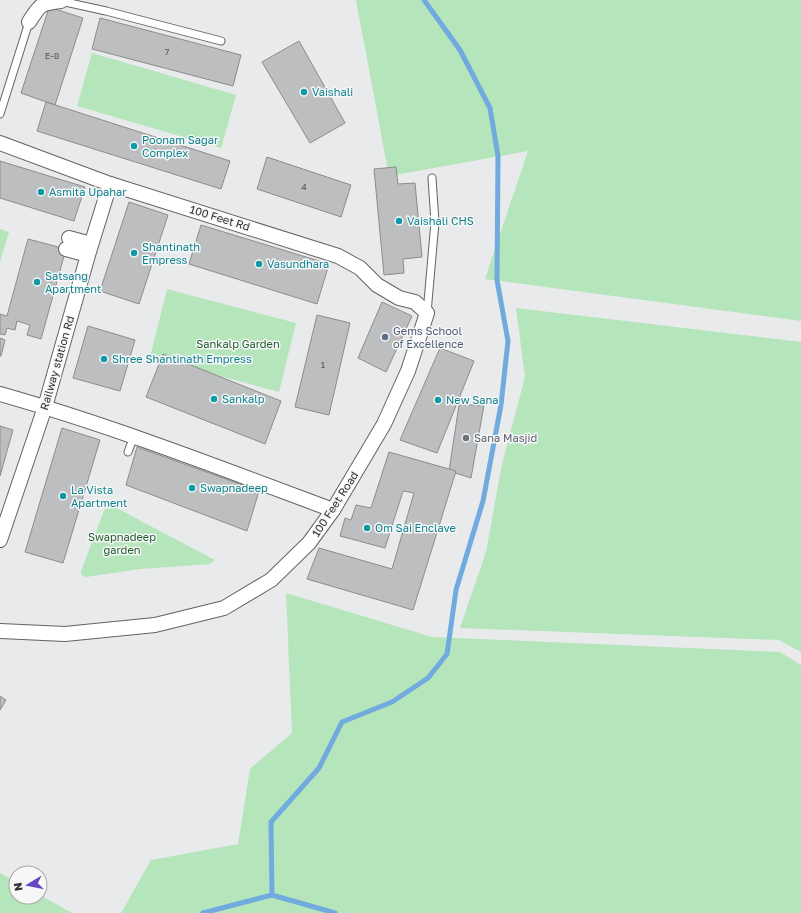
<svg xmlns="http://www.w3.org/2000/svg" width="801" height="913" font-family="'Golos Text',sans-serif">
<rect width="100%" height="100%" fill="#e9eaeb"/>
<g fill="#b5e5bb">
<polygon points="356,0 801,0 801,321 485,279 528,151 389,176"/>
<polygon points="92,53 236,95 221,148 77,106"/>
<polygon points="0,229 9,232 0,262"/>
<polygon points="167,289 296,323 279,392 150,357"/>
<polygon points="516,308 801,342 801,652 779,640 460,628 486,552 502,464 525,377"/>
<polygon points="107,503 215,560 210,564 140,569 86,577 81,575 81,571"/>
<polygon points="286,593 432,637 780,652 801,665 801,913 121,913 151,860 238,844 250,769 292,733"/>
<polygon points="0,873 16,882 16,897 40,897 40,895 72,913 0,913"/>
</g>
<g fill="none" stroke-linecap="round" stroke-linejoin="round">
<g stroke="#71aadf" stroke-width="5">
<polyline points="272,895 271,822 319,768 342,722 392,702 428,678 447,654 456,590 483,501 501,405 508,341 497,280 498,156 490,108 460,50 424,0"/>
<polyline points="203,913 272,895 335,913"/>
</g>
</g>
<g fill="#bdbebf" stroke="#8c8c8d">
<polygon points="52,8 83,18 55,105 21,93 48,11"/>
<polygon points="100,18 241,55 233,86 92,49"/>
<polygon points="299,41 345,123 310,143 262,62"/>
<polygon points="46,102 230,161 221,189 37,131"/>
<polygon points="267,157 351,185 341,217 257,189"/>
<polygon points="0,161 85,187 74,221 0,198"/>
<polygon points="396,167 398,184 415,183 422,257 403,259 404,273 384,275 374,169"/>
<polygon points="129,202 168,215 139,304 100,291"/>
<polygon points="201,225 329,264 317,304 189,264"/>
<polygon points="28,239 66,249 41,339 27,335 30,325 17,321 15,330 7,328 5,335 0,334 0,314 7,316"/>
<polygon points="382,302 412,316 386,372 358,358"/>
<polygon points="317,315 350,323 329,415 295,407"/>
<polygon points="88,326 135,340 120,391 73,378"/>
<polygon points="0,338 5,340 1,356 0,356"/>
<polygon points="440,348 474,361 437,453 400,440"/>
<polygon points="163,354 281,401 265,444 146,397"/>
<polygon points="459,405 484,405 471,478 449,471"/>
<polygon points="0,426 13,430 0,476"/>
<polygon points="62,428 100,440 63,563 25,552"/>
<polygon points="137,447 259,491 247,531 126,485"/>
<polygon points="389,452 456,471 413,610 307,579 319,548 392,569 414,493 403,491 385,548 340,536 345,518 351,520 356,505 371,508"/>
<polygon points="0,696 6,700 0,710"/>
</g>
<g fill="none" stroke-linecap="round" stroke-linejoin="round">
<defs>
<g id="service">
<polyline points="61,1 106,11 221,41"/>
<polyline points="0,114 29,22"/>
<polyline points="427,313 435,222 432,178"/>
<polyline points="128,452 134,436"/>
</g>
<g id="minor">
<path d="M29,22C40,5 40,3 61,1"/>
<polyline points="0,143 110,184 338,256 360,268 377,285 399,298 415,302 427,313 408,371 384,424 333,510 309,543 271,580 224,608 155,625 65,634 0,631"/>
<polyline points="69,238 91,244"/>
<polyline points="66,249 88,255"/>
<path d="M0,394C113,426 223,469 333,510"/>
<polyline points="0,540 45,407 88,255 110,184"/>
</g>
</defs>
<use href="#service" stroke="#626364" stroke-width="9"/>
<use href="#minor" stroke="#626364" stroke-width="16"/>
<use href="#service" stroke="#fff" stroke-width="7"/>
<use href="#minor" stroke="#fff" stroke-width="14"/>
</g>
<g fill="#0f9aa8" stroke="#f7f7f8" stroke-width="1.5">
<circle cx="304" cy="92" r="4"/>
<circle cx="134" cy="146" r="4"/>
<circle cx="41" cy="192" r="4"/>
<circle cx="399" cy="221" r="4"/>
<circle cx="134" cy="253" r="4"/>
<circle cx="259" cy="264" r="4"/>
<circle cx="37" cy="282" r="4"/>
<circle cx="104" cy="359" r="4"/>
<circle cx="214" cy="399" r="4"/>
<circle cx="438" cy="400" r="4"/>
<circle cx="192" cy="488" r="4"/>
<circle cx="63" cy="496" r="4"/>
<circle cx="367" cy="528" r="4"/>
</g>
<circle fill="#5c6f8a" stroke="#f7f7f8" stroke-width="1.5" cx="385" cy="337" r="4"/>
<circle fill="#6b7280" stroke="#f7f7f8" stroke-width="1.5" cx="466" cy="438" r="4"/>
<g text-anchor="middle" stroke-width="3" stroke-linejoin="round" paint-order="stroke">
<g font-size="9" fill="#535454">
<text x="167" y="55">7</text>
<text x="52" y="59">E-8</text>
<text x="304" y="190">4</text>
<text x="323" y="368">1</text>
</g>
<g font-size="11" fill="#0d838f" stroke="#f7f7f8" text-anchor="start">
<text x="312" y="96">Vaishali</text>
<text x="142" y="144">Poonam Sagar<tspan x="142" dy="13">Complex</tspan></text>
<text x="49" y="196">Asmita Upahar</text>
<text x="407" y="225">Vaishali CHS</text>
<text x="142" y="251">Shantinath<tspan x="142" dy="13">Empress</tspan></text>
<text x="267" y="268">Vasundhara</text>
<text x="45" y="280">Satsang<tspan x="45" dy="13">Apartment</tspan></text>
<text x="112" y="363">Shree Shantinath Empress</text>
<text x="222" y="403">Sankalp</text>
<text x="446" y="404">New Sana</text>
<text x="200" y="492">Swapnadeep</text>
<text x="71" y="494">La Vista<tspan x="71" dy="13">Apartment</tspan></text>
<text x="375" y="532">Om Sai Enclave</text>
</g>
<g font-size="11" fill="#303030" stroke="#f7f7f8">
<text transform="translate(220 218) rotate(17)" y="4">100 Feet Rd</text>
<text transform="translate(57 363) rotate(-74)" y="4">Railway station Rd</text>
<text transform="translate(335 504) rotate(-57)" y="4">100 Feet Road</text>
</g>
<g font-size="11" fill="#4e5e75" stroke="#f7f7f8" text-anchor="start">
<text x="393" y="335">Gems School<tspan x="393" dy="13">of Excellence</tspan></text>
</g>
<g font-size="11" fill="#1e5f2e" stroke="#f7f7f8">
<text x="238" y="348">Sankalp Garden</text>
<text x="122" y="541">Swapnadeep<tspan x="122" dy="13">garden</tspan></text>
</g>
<g font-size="11" fill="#5b616d" stroke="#f7f7f8" text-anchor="start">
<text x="474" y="442">Sana Masjid</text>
</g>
</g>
<g transform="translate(28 885) rotate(260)"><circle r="19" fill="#f7f7f8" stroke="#a7a7a8"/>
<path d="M0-3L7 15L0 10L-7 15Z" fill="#6647bf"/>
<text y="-6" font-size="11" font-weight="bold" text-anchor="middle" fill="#303030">N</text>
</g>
</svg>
